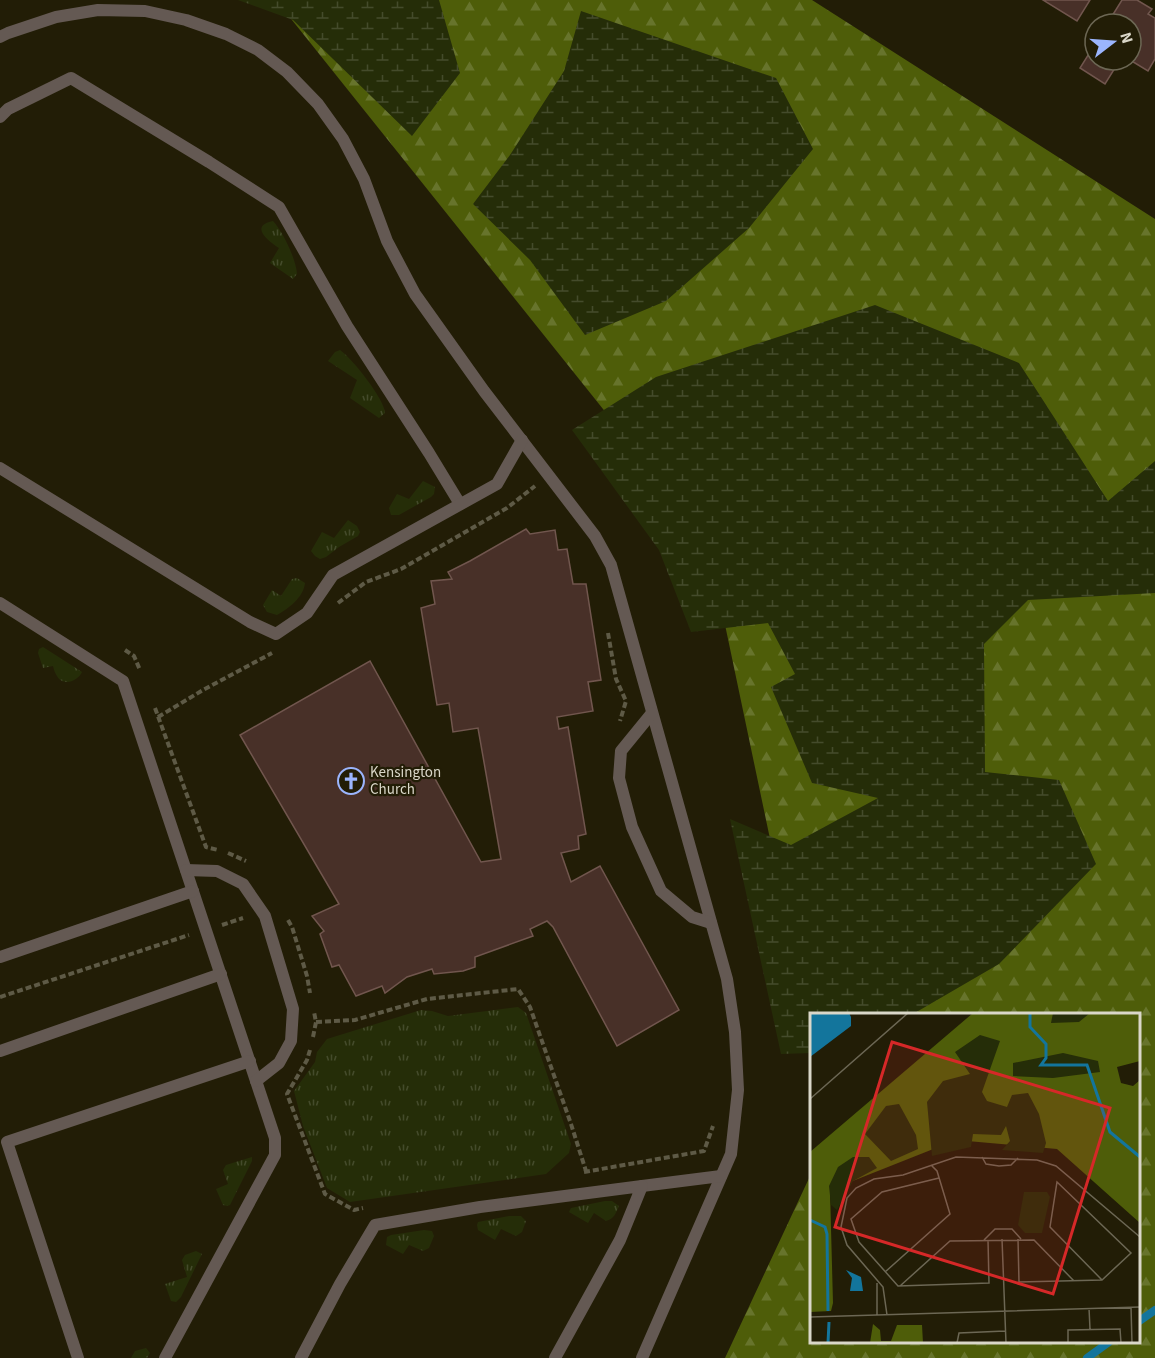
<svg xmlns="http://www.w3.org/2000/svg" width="1155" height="1358" font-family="'Source Sans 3',sans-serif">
<defs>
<pattern id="grass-tufts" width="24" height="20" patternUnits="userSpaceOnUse" patternTransform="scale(1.5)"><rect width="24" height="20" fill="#252d08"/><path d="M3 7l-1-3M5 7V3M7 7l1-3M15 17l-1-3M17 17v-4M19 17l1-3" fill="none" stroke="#444b2b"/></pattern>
<pattern id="forest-firs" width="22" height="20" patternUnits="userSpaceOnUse" patternTransform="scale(1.5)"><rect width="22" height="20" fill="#4e5d09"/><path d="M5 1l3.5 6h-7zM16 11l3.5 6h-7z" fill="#67742c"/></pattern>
<pattern id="wetland-marsh" width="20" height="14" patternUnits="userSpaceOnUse" patternTransform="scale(1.5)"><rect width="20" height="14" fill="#252d08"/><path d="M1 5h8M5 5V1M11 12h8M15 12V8" fill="none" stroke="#444b2b"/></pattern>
</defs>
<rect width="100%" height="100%" fill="#221d06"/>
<g fill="url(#grass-tufts)">
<path d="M273,221C283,232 296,259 297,274L293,279L270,263L279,248C268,241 249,226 273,221Z"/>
<path d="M340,350C352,358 385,400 385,413L379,418L350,398L357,380L328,361L335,352Z"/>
<polygon points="423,481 435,487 434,494 431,497 399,515 391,515 389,508 397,494 409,499"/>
<polygon points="348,520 357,526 360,532 358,536 339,547 326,557 320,559 315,556 311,551 322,532 334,538"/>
<path d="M297,578L305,583C303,598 289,608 277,615L267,612L263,605L272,590L281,596L292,579Z"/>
<path d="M43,647L82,672C78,681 63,687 57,676C55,673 54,670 53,666L43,668L38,653L39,649Z"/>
<polygon points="518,1007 526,1013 571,1144 569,1153 546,1174 350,1202 327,1188 303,1126 294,1091 315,1062 317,1052 327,1039 421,1010 432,1011 448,1016"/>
<polygon points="252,1157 252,1161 230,1205 227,1206 223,1205 216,1189 228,1184 223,1170 226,1165"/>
<path d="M605,1201H612L619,1206C616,1213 614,1219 606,1221L594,1213L588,1223L569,1212L571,1208Z"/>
<polygon points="509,1216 521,1216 526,1221 522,1232 516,1236 501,1229 495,1240 478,1230 477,1225 478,1222"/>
<polygon points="424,1230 432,1231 434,1236 429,1248 423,1251 409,1245 403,1254 386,1245 387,1237 391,1235"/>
<polygon points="196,1251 202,1254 200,1258 181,1297 176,1302 171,1301 165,1284 187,1277 182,1260 185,1255"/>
<polygon points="146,1348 150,1353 147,1358 131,1358 135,1351"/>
</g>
<polygon fill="url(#forest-firs)" points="276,0 812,0 1155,219 1155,1358 725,1358 811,1174 812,1342 1138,1342 1138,1014 812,1014 811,1034 707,539"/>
<g fill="url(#wetland-marsh)">
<polygon points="238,0 439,0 460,73 412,136 293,20"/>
<polygon points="581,11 776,78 813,149 749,228 666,301 585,335 530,260 473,204 510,155 564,71"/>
<polygon points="875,305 1019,363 1108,501 1155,461 1155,593 1028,600 984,644 985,772 1059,780 1096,864 999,964 913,1014 812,1014 811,1053 781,1054 730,819 791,845 878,798 812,783 771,687 795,674 768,623 691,632 659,550 572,430 656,377"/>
</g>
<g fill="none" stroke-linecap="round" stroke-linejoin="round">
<g stroke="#13759c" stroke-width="8">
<polyline points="1138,1322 1155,1310"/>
<polyline points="1087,1358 1109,1342"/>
</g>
</g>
<g fill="#483028" stroke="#71564e" stroke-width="1.5">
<polygon points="1043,0 1090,0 1077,21"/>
<polygon points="1122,0 1137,0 1152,9 1148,14 1155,18 1155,59 1148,71 1130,60 1131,24 1107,24"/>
<polygon points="1095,44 1095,60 1120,60 1105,84 1080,68"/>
<polygon points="526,529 530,534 555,530 558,550 567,549 573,584 586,584 601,680 588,682 593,711 557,717 559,729 568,727 586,834 578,836 579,849 561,853 571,882 600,866 679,1010 617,1046 553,927 547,921 530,929 533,936 475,957 475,967 463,971 434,974 432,969 407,977 385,993 382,986 356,996 339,965 332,967 320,934 324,931 312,916 339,904 240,735 370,661 481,862 501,859 478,728 453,732 449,703 437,705 421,608 435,604 431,581 452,579 448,572 470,561"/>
</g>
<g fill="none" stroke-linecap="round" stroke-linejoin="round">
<g stroke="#5e5a46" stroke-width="4" stroke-dasharray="6 3" stroke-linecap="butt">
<polyline points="338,603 366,582 401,569 507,508 535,486"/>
<polyline points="608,633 616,679 626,701 620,721"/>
<polyline points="125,650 134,656 140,670"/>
<polyline points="155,708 206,847 218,850"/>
<polyline points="158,717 203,690 272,653"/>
<polyline points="228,853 246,861"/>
<polyline points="288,920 292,927 307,976 310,993"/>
<polyline points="222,925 243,918"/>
<polyline points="0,997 189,935"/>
<polyline points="316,1022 355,1020 427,999 518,989 530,1007 571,1124 586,1171"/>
<polyline points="313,1037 316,1022 314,1012"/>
<polyline points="310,1050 307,1060 287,1094 325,1194 354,1210 363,1208"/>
<polyline points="584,1172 704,1151 713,1126"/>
</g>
<g stroke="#645953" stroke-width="12">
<polyline points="0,37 8,33 56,17 98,10 145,11 186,20 226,34 258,50 287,72 318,104 343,139 364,179 387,241 415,294 484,391 595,536 611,565 727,979 735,1032 738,1090 731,1154 642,1358"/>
<polyline points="0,117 8,109 71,78 209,162 279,207 347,326 429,453 460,504"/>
<polyline points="0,468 250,622 276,634 307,613 333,575 497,484 522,440"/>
<polyline points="0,603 123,681 275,1138 275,1155 165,1358"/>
<polyline points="652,713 621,751 619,778 632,827 661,891 692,917 711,923"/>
<polyline points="186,870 217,871 243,884 265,916 293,1009 291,1041 279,1063 256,1081"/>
<polyline points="0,957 193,891"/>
<polyline points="0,1051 221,974"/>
<polyline points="642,1186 721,1176"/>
<polyline points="78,1358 7,1142 250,1061"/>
<polyline points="301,1358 340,1284 375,1225 480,1207 642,1186 620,1240 555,1358"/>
</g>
</g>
<defs>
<symbol id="church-ring" viewBox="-11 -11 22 22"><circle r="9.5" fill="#221d06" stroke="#9bb5fd" stroke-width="1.5"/><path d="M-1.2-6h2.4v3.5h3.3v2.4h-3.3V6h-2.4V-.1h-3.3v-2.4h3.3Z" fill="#9bb5fd"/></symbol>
</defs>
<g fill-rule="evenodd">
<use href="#church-ring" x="336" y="766" width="30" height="30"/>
</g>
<g text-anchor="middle" stroke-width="4.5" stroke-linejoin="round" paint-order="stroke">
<g font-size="15" fill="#dad7c9" stroke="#221d06" text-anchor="start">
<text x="370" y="777">Kensington<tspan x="370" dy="17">Church</tspan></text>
</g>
</g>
<g transform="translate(810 1013)">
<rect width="330" height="330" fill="#221d06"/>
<path d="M214,179H237L240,184L232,220H215L208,212Z" fill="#252d08"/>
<path d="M163,0H330V48L307,54L311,70L323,73L330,67V210L247,136L146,127L20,177L23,290L21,298L0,299V139ZM63,311L70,317L71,328H81L87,312H112L113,330H60Z" fill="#4e5d09"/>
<path d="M243,0H280L269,9L241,10ZM170,22L190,28L172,79L177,88L197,94L202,82L218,80L229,101L236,130L233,140L192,137L200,128L196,113L191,122L163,121L161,134L122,143L117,89L133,68L160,61L145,39ZM253,40L288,48L290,59L243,65L203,63V50ZM89,91L106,122L108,136L81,148L55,121L76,93ZM43,144H59L67,155L43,168L27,197L21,192L19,173L28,154Z" fill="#252d08"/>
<path d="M0,0H39L41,4V13L0,44ZM36,257L51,264L53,278H40L42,265Z" fill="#13759c"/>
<path fill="none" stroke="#13759c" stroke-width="3" d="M220,0V14L236,31V45L231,52H277L300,119L330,144M0,207L15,214L17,221L18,298M18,330L19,309"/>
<path fill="none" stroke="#6c6754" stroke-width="1.5" d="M0,86L98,0M172,144L176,151L189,153L201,152L208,145M129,165L72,179L41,206L49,229L88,273L179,270L178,227M192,226L196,330M208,226L209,269L292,267L321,240L247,169L240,214L292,267M174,227L185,216H202L211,226M75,259L140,201L127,158L121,152M90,273L140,228L224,227L264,268M321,294L322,330M279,295L280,316M77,302L73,274L37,232L31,214L37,185L46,175L64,166L93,162L146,144L227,147L246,153L330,224M67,303V270M0,304L330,294M147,330L149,320L195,318M258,330V317L310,316L311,330"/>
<path fill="#d62828" fill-opacity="0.15" stroke="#d62828" stroke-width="3" d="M82,29L300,95L243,281L25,214Z"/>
<rect width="330" height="330" fill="none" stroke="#dad7c9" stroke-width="3"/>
</g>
<g transform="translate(1113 42) rotate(73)"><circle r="28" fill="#221d06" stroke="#6c6754" stroke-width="1.5"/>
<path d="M0-4.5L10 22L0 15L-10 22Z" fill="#9bb5fd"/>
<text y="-9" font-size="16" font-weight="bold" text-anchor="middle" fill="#dad7c9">N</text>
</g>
</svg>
